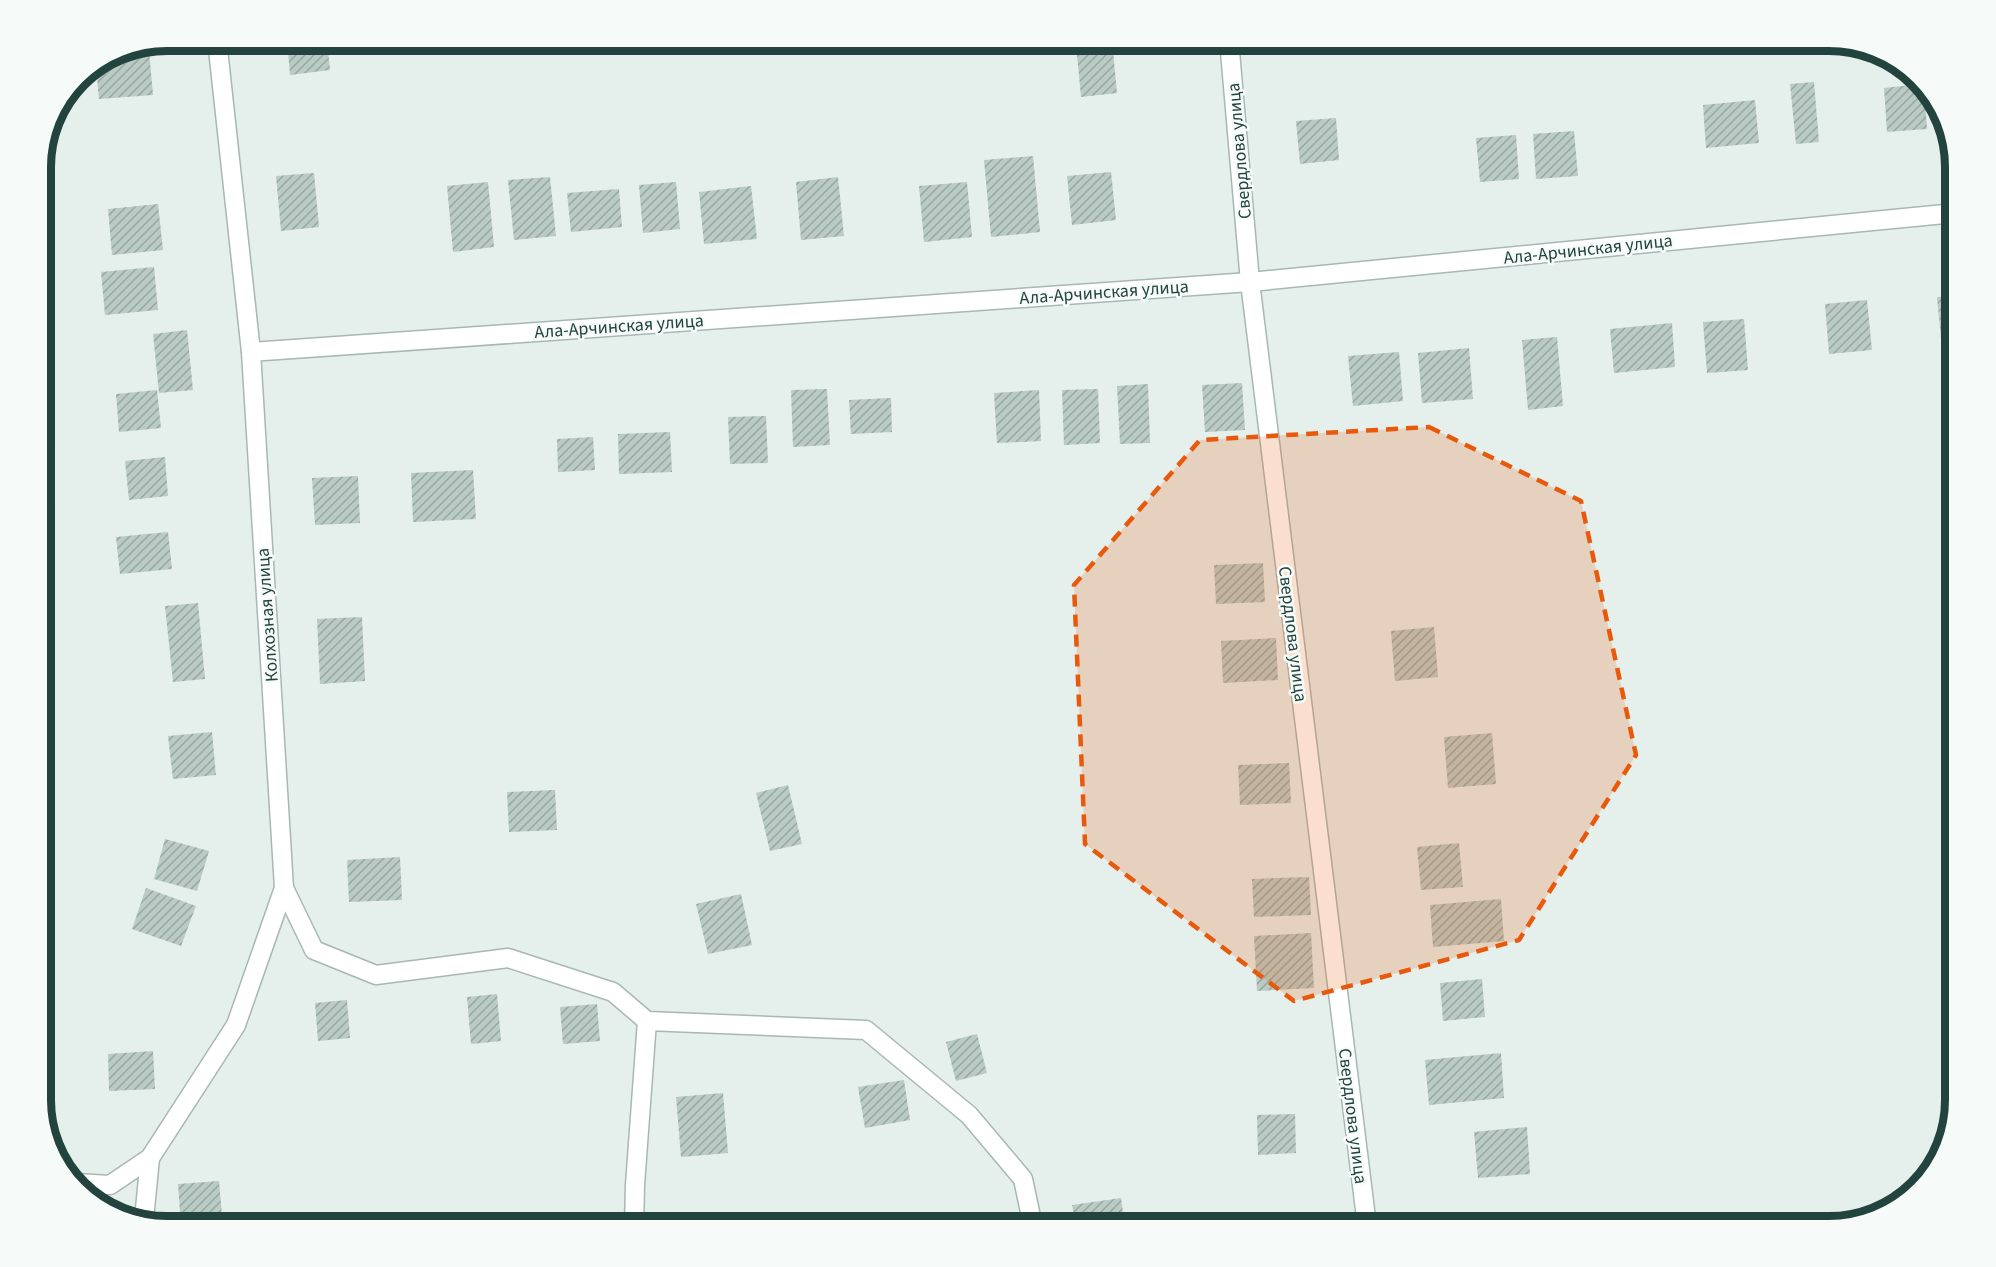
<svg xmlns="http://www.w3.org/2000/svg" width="1996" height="1267" font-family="'Source Sans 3',sans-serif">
<defs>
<pattern id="building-hatch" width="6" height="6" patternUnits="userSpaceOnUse" patternTransform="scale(1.5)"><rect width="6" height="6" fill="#bacbc5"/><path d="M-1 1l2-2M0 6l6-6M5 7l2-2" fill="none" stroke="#97a6a1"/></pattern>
</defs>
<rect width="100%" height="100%" fill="#e5efec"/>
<g fill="url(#building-hatch)">
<polygon points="287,40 327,40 330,70 290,75"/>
<polygon points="149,50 153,95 99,99 96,66 113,54"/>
<polygon points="1113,51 1117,93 1081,97 1077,55"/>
<polygon points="1814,82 1819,142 1796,144 1790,84"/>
<polygon points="1920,84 1924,88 1927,129 1887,132 1884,88"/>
<polygon points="1755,100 1759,143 1706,148 1703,105"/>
<polygon points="1336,118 1339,160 1300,164 1296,121"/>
<polygon points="1574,131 1578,176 1536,179 1533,134"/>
<polygon points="1516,135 1519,179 1480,182 1476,138"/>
<polygon points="1033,156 1040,232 991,237 984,160"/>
<polygon points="1111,172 1116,220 1072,225 1067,176"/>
<polygon points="314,173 319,227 281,231 276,176"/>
<polygon points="550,177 556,236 514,240 508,180"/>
<polygon points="838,177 844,236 801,240 796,182"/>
<polygon points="488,182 494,247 453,252 447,186"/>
<polygon points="676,182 680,229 643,233 639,185"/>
<polygon points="967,182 972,237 924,242 919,186"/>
<polygon points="751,186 757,239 704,244 699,192"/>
<polygon points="619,189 622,227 571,232 567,193"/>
<polygon points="158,204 163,250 112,255 108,209"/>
<polygon points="154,267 158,310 105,315 101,272"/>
<polygon points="1955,296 1955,358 1943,359 1937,297"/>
<polygon points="1867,300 1872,350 1829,354 1825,304"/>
<polygon points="1744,319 1748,370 1707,373 1703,322"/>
<polygon points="1672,323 1675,367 1614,373 1610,329"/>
<polygon points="187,330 193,390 159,393 153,334"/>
<polygon points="1557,337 1563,406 1528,410 1522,340"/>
<polygon points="1469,348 1473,399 1422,403 1418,353"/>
<polygon points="1399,352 1403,401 1353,406 1348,356"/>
<polygon points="1242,383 1245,430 1205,432 1202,385"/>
<polygon points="1148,384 1150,443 1120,444 1117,386"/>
<polygon points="827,389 830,445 793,447 791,390"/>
<polygon points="1098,389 1100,443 1064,445 1062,390"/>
<polygon points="157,390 161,428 119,432 116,394"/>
<polygon points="1039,390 1041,441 997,443 994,393"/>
<polygon points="891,398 892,432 851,434 849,400"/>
<polygon points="766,416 768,463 730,464 728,417"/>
<polygon points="670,432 672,472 619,474 618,434"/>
<polygon points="593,437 595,470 558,472 557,439"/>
<polygon points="165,457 168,496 129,500 125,461"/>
<polygon points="473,470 476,519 413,522 411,473"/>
<polygon points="358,476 360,523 315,525 312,478"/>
<polygon points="168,532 172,569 120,574 116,537"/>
<polygon points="1263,563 1265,602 1216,604 1214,565"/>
<polygon points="198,603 205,679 173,682 165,606"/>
<polygon points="362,617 365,681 320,684 317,619"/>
<polygon points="1434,627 1438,677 1395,681 1391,631"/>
<polygon points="1276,638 1278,680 1223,683 1221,641"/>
<polygon points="212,732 216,775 173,779 168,736"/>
<polygon points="1492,733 1496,784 1448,788 1444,737"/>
<polygon points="1289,763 1291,803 1240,805 1238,765"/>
<polygon points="788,785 802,844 770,851 756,793"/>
<polygon points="555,790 557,830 509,832 507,792"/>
<polygon points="165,839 209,851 197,891 154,879"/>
<polygon points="1459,843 1463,887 1421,890 1417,847"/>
<polygon points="400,857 402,900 349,902 347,860"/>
<polygon points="1309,877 1311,915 1254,917 1252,879"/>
<polygon points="146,888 196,906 181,946 132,929"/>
<polygon points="741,894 752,945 708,954 696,904"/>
<polygon points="1501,899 1504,941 1433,947 1430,905"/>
<polygon points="1311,933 1314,988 1257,991 1254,936"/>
<polygon points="1482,979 1485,1017 1443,1021 1440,983"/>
<polygon points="497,994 501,1041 471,1044 467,997"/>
<polygon points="347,1000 350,1038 318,1041 315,1003"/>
<polygon points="597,1004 600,1041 563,1044 560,1007"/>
<polygon points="977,1034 987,1073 956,1081 946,1042"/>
<polygon points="153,1051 155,1089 109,1091 108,1054"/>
<polygon points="1501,1053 1504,1098 1429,1105 1425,1060"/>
<polygon points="904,1080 910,1120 865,1128 858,1087"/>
<polygon points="723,1093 728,1153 681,1157 676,1097"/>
<polygon points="1295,1114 1296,1153 1258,1155 1257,1115"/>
<polygon points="1527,1127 1530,1174 1478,1178 1474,1132"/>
<polygon points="219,1181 223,1226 181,1226 178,1184"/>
<polygon points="1121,1198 1125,1226 1076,1226 1072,1205"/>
</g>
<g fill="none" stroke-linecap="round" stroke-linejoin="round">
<defs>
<g id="street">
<polyline points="1229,40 1250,282 1367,1226"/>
<polyline points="251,352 1250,282 1955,213"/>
<polyline points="284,888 314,950 376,975 508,958 613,992 647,1021 866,1030 969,1115 1023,1179 1033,1226"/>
<polyline points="76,1183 110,1185 150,1158 236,1025 284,888 251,352 217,40"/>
<polyline points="144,1219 150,1158"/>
<polyline points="634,1226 635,1185 647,1021"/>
</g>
</defs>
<use href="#street" stroke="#a7b8b4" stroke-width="21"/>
<use href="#street" stroke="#fff" stroke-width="18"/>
</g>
<path fill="#e8590c" fill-opacity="0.2" stroke="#e8590c" stroke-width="4.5" stroke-dasharray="12 8" stroke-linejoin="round" d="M1429,427L1581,501L1636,755L1519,940L1294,1001L1085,844L1074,585L1200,440Z"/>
<g text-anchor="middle" stroke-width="5" stroke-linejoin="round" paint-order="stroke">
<g font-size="18" fill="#22433e" stroke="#f6fbf9">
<text transform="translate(1239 151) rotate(-95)" y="6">Свердлова улица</text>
<text transform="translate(1588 249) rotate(-6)" y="6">Ала-Арчинская улица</text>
<text transform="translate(1104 292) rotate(-4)" y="6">Ала-Арчинская улица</text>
<text transform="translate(619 326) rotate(-4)" y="6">Ала-Арчинская улица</text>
<text transform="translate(267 615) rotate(-94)" y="6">Колхозная улица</text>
<text transform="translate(1293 634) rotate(83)" y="6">Свердлова улица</text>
<text transform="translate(1353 1116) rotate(83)" y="6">Свердлова улица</text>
</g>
</g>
<path d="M0 0H1996V1267H0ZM167 51H1829A116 116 0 0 1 1945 167V1100A116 116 0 0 1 1829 1216H167A116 116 0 0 1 51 1100V167A116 116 0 0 1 167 51Z" fill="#f6fbf9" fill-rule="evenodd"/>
<path fill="none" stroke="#22433e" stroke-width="8" d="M167 51H1829A116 116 0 0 1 1945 167V1100A116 116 0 0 1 1829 1216H167A116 116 0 0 1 51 1100V167A116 116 0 0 1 167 51Z"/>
</svg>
